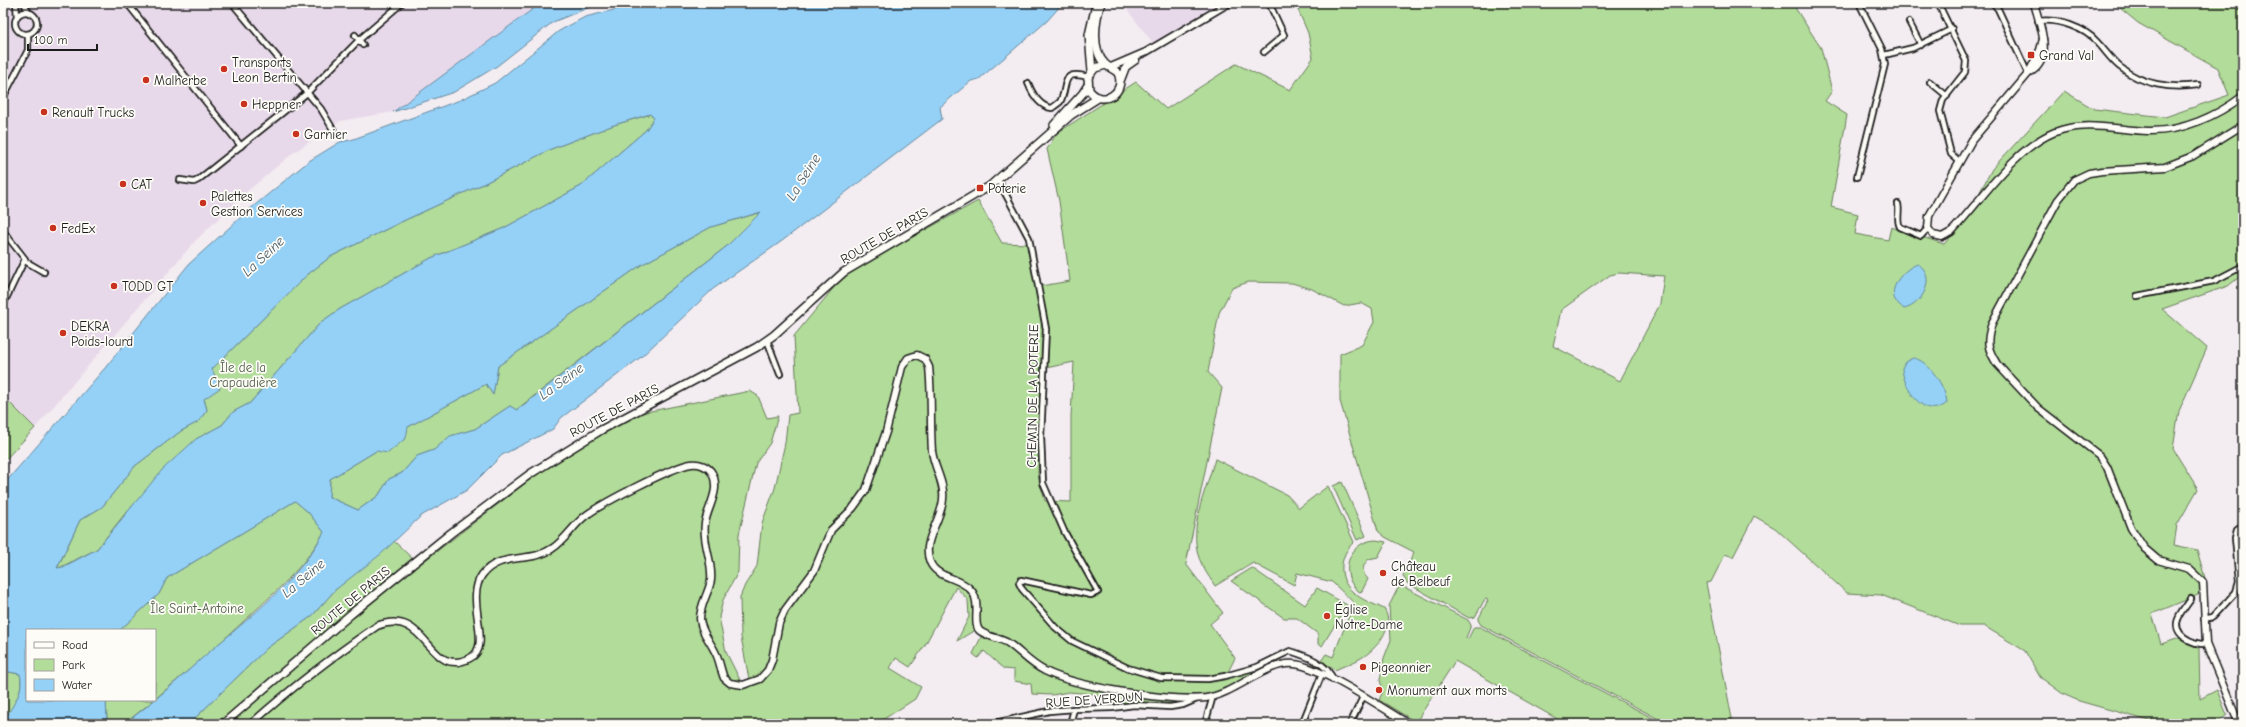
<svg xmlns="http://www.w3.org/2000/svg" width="2246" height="727" font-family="'Comic Neue',sans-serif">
<rect width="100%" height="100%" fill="#f3ecf1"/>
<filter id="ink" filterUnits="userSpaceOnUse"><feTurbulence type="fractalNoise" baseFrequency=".025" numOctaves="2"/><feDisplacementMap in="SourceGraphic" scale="8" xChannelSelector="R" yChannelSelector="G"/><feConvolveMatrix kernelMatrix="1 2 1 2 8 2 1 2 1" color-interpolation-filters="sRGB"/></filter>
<g filter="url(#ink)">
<g fill="#e8d9ea">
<polygon points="3,3 598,3 553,22 497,66 454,92 393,112 340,121 293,153 244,194 195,241 35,428 3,396"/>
<polygon points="1122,3 1220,3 1153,43"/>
</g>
<g fill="#b2dc99" stroke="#677c5a" fill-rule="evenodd">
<path d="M1295,3H1792L1821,48L1832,91L1825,101L1847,115L1831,207L1858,214L1855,234L1888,240L1891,227L1944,244L1964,222L1992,169L2064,91L2094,109L2165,117L2229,95L2218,68L2138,23L2114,3H2243V274L2228,286L2162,309L2207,348L2179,411L2173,449L2198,489L2177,525L2174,545L2197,550L2207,585L2198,595L2152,614L2161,644L2180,638L2199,648L2200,699L2217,690L2227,715L2215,724H2160L2079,701L2063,694L2040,677L2025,651L1984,626H1960L1881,595L1847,593L1775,528L1754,516L1733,557L1725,554L1711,582L1706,583L1733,724H1668L1481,625L1478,620L1488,600L1485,599L1475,617L1469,618L1407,583L1403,576L1414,552L1385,537L1378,531L1340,401V354L1362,345L1374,322L1372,309L1361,303L1344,306L1312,289L1292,283L1248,282L1232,288L1219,313L1208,372L1222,388L1186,564L1223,613L1210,624L1235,658L1225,678L1248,671H1251L1254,674L1213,694L1181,695L1180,703L1171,705H1119L1093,694L1069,692L1052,695L1032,694L1031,684L1014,681V670L1004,669L984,651L978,658L973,654L982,635L975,630L957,641L969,617L968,600L956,587L925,645L910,667L896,658L890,668L921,687L915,699L876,724H189L267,648L312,616L335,590L394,541L419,565L567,451L636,414L750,391L758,396L767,418L778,416L770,443L756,463L739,534L738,572L723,600L719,617L726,652L741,682L749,679L741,637L740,597L745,585L757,566L762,523L775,488L785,443L788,415L798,413L794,336L845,274L978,201L1002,243L1028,244L1043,330L1038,475L1045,501L1071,502V416L1074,362L1046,368L1048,330L1041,286L1070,281L1059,201L1047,149L1057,133L1136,82L1166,109L1236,64L1290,90L1313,58L1308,33ZM1619,273L1664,276L1660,304L1620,381L1553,346L1561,310L1610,275Z"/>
<polygon points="651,114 654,118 646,130 581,186 504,228 431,258 340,309 321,322 250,403 233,412 222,425 196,439 124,515 97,549 57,569 80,520 102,507 135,466 181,431 198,422 207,410 204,399 212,369 307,275 330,257 401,222 483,184 551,149 614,125"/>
<polygon points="762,212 727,246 516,410 510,406 475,429 451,436 434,450 417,456 402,473 389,479 378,496 358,510 329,497 330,479 376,451 408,427 486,384 493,395 498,366 641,265 711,227"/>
<polygon points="3,396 35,428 3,462"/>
<path d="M1215,459L1287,495L1299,508L1328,486L1354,542C1339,555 1337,579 1353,592C1361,600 1374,604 1384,609C1396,626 1376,650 1361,658C1353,663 1343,666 1335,670L1321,661L1326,654L1333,657L1354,603L1332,582L1297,573L1294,585L1253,563L1215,586C1208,575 1199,563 1197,550C1191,520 1207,487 1215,459Z"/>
<polygon points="1342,482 1366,536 1357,540 1333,486"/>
<path d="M295,501L308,512L324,532C307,563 282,586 256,610C223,641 189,670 155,699V630H120L159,594L167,578Z"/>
<path d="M1376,540L1386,542L1378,557L1369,559C1362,565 1361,572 1368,579L1361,593C1337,577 1347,541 1376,540Z"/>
<polygon points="1252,568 1305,605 1317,588 1347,605 1322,646 1318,644 1318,634 1297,618 1284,618 1231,581"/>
<polygon points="1404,587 1468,620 1471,625 1466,638 1468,639 1474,627 1480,627 1664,724 1566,724 1455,661 1416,722 1379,700 1383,691 1380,680 1384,658 1391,640 1389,606 1398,588"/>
<path d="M9,672L20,674C24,693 13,707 3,723V677Z"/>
<polygon points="106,700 154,700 124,724 100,724 107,721"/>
</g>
<g fill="#95d1f6" stroke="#65899f" fill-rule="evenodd">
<polygon points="541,3 600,3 553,22 497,66 454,92 393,112"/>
<path d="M643,3H1063L1047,21L1004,58L979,79L971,81L940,107L942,119L782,241L713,289L641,357L561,418L553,429L502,455L467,490L421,516L381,554L335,590L312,616L267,648L189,724H124C154,702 181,677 209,652C249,618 300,579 324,532L308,512L295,501L167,578L159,594L120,630H27V700H106L107,721L100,724H3C10,706 25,695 20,674L9,672L3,677V485L105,368L189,264L250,209L309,161L340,142L351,140L460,100L495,83L559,31L585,17ZM650,114L654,118L646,130L581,186L504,228L431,258L340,309L321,322L250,403L233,412L222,425L196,439L162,470L97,549L63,567L57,568L80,520L102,507L135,466L181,431L198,422L207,410L204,399L220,388L212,369L307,275L330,257L401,222L483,184L551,149L614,125ZM761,212L727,246L517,410L510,406L475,429L450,436L434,450L417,456L402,473L389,479L378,496L358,510L329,497L330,479L376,451L388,453L406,438L408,427L486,384L493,395L498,366L641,265L711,227Z"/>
<path d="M1918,264C1937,276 1923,305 1904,309C1901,306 1897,303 1895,300C1888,286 1906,267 1918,264Z"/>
<path d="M1913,358C1929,360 1946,388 1947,403C1924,422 1903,387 1902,368L1905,362Z"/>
</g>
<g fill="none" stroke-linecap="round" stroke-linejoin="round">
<defs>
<g id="street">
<polyline points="16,3 17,17"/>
<polyline points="24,3 29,13"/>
<polyline points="127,3 241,146"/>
<polyline points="232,3 321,109 334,131"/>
<polyline points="1938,3 1966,61 1965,72 1943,100 1940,111 1951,154 1959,161"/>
<polyline points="1993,3 1998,9 2028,74"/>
<circle cx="26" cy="23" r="11"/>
<path d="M2038,21C2057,18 2085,28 2097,42C2105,50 2111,60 2120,67C2142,85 2171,89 2198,85"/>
<polyline points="1909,22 1921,45"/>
<polyline points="355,35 363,45"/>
<polyline points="1264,52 1284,35 1269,3"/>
<polyline points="1884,55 1913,48 1952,29"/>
<polyline points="1930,82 1947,96"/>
<path d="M1028,83C1032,93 1040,107 1052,108L1060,102C1069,86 1059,69 1088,77"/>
<polyline points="3,98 28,50 28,34"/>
<polyline points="1857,177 1885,64 1882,49 1859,3"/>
<polyline points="180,180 194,182 198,180 307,93 359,40 402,3"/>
<path d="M998,180L1029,238L1046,329L1041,437L1043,483L1064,531L1098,592L1091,595L1021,580L1019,583L1022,589L1055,627L1072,641L1128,668L1161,678L1208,679L1225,676L1257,667L1290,651C1306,656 1328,663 1333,680"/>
<path d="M1898,204C1900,212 1896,220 1900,227L1921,236L1928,228"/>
<polyline points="3,231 25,259 3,305"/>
<polyline points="25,261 44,272"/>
<polyline points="2137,296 2214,281 2243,266"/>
<polyline points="767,340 780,374"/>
<path d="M2191,599C2187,605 2182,611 2179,617C2170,634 2193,645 2206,644"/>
<polyline points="2204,619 2213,617 2236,592 2239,582 2235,538 2237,530 2243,526"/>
<polyline points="990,724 1049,711 1074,709 1112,708 1134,705 1170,707 1183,705 1197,699"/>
<polyline points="1070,724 1074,709"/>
<polyline points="1205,724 1213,696"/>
<polyline points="1302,724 1322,674"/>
<polyline points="1350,724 1363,697"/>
</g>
<g id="secondary">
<path d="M2043,39L2040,50L2028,74L1972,140L1929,216L1928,228L1933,235L1942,237L1951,232C1982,200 2013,149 2055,132C2085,120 2118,130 2148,131C2182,132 2217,116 2243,96"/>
<polyline points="1111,67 1146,52 1229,3"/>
<path d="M2029,73C2055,59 2040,26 2034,3"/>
<polyline points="1121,80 1126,67 1136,60"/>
<path d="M251,724C291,688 333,656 377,626C429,606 427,680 470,658C494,647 464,600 482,575C500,551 531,564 553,548C565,540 573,526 584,517C600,504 672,467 691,464C699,463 708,466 712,473C721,490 708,506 705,523C702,544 713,560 711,580C709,593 700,604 700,619C701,633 712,643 717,656C720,663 721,671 724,678L730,683L743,685L760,679L768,670L772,660L779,623L785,610L814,571L831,530L853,508L866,490L886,432L902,367L908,358L917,355L925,359L929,367C932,395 930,423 932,451C934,468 945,483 943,499C942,520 921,541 930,562C936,578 959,577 970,589C983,602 971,624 980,631C988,637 1000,638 1008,643C1021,652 1030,664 1045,671C1077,687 1169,702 1206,698C1235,694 1267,661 1294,664C1320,666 1384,709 1409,724"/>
<path d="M2239,724L2206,644L2203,582L2189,569L2158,560L2144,548L2131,528L2107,467L2100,456L2038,408L1997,364C1987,348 1986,342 1992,323L2058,200L2074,180L2089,173L2102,171L2165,167L2193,156L2243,125"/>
</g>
<g id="primary">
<path d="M1101,3C1095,20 1091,50 1105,64C1109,68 1114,69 1118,73C1127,93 1102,108 1089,90L1088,77L1095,68L1106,65"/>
<polyline points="1092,71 1089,35 1096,5"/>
<polyline points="1054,125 1083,93 1088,85"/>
<polyline points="223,724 351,614 451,533 530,474 601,430 757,347 774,335 844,272 990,186 1071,115 1098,98"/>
</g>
</defs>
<use href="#street" stroke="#1c1c1c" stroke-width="8"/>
<use href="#secondary" stroke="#1c1c1c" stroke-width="9"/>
<use href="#primary" stroke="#1c1c1c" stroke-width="10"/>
<use href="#street" stroke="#fdfcf7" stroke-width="4.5"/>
<use href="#secondary" stroke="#fdfcf7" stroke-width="6"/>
<use href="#primary" stroke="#fdfcf7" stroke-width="7"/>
</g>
</g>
<g fill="#c8321e" stroke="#fdfcf7" stroke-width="1.5">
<rect x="2027" y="51" width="8" height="8" rx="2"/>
<circle cx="224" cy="69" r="4"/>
<circle cx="146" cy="80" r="4"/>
<circle cx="244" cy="104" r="4"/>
<circle cx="44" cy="112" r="4"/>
<circle cx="296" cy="134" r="4"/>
<circle cx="123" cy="184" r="4"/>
<rect x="976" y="184" width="8" height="8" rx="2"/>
<circle cx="203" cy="203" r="4"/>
<circle cx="53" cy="228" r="4"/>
<circle cx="114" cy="286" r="4"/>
<circle cx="63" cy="333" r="4"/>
<circle cx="1383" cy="573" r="4"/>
<circle cx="1327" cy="616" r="4"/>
<circle cx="1363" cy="667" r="4"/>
<circle cx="1379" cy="690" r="4"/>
</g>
<g text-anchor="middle" stroke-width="3.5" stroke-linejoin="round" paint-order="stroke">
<g font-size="13" fill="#1c1c1c" stroke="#fdfcf7" text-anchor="start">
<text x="2039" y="60">Grand Val</text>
<text x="232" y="67">Transports<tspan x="232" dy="15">Leon Bertin</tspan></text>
<text x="154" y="85">Malherbe</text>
<text x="252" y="109">Heppner</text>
<text x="52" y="117">Renault Trucks</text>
<text x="304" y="139">Garnier</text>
<text x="131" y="189">CAT</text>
<text x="988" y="193">Poterie</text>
<text x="211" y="201">Palettes<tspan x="211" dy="15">Gestion Services</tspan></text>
<text x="61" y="233">FedEx</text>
<text x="122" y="291">TODD GT</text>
<text x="71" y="331">DEKRA<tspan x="71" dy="15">Poids-lourd</tspan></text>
<text x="1391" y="571">Château<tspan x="1391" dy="15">de Belbeuf</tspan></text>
<text x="1335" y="614">Église<tspan x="1335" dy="15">Notre-Dame</tspan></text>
<text x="1371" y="672">Pigeonnier</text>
<text x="1387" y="695">Monument aux morts</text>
</g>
<g font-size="13" fill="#1c1c1c" stroke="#fdfcf7">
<text transform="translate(884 235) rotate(-30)" y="5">ROUTE DE PARIS</text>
<text transform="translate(1032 396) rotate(-89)" y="5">CHEMIN DE LA POTERIE</text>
<text transform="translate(614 410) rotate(-28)" y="5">ROUTE DE PARIS</text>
<text transform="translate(350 600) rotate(-40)" y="5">ROUTE DE PARIS</text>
<text transform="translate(1094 699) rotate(-4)" y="5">RUE DE VERDUN</text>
</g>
<g font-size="13" fill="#505f48" stroke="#fdfcf7">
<text x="243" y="372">Île de la<tspan x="243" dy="15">Crapaudière</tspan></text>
<text x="197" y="613">Île Saint-Antoine</text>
</g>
<g font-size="14" font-style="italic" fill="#465b68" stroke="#fdfcf7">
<text transform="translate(803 177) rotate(-58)" y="5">La Seine</text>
<text transform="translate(263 256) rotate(-43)" y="5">La Seine</text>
<text transform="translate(561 381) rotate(-36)" y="5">La Seine</text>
<text transform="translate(303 578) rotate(-40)" y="5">La Seine</text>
</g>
</g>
<rect width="2246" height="727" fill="none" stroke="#fdfcf7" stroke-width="16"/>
<rect x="8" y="8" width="2230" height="711" fill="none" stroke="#1c1c1c" stroke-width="1.5" filter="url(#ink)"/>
<rect x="26" y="629" width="130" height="72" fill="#fdfcf7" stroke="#a3a29f"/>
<rect x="34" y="642" width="20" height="6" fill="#fdfcf7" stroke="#a3a29f"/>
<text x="62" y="649" font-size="12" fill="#1c1c1c">Road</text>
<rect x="34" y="659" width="20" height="12" fill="#b2dc99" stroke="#a3a29f"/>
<text x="62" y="669" font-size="12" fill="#1c1c1c">Park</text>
<rect x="34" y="679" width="20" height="12" fill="#95d1f6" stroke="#a3a29f"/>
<text x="62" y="689" font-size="12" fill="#1c1c1c">Water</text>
<path d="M28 44v6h69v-6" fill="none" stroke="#1c1c1c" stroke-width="2"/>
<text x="34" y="44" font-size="12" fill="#1c1c1c" stroke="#fdfcf7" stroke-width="3" paint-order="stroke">100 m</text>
</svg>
